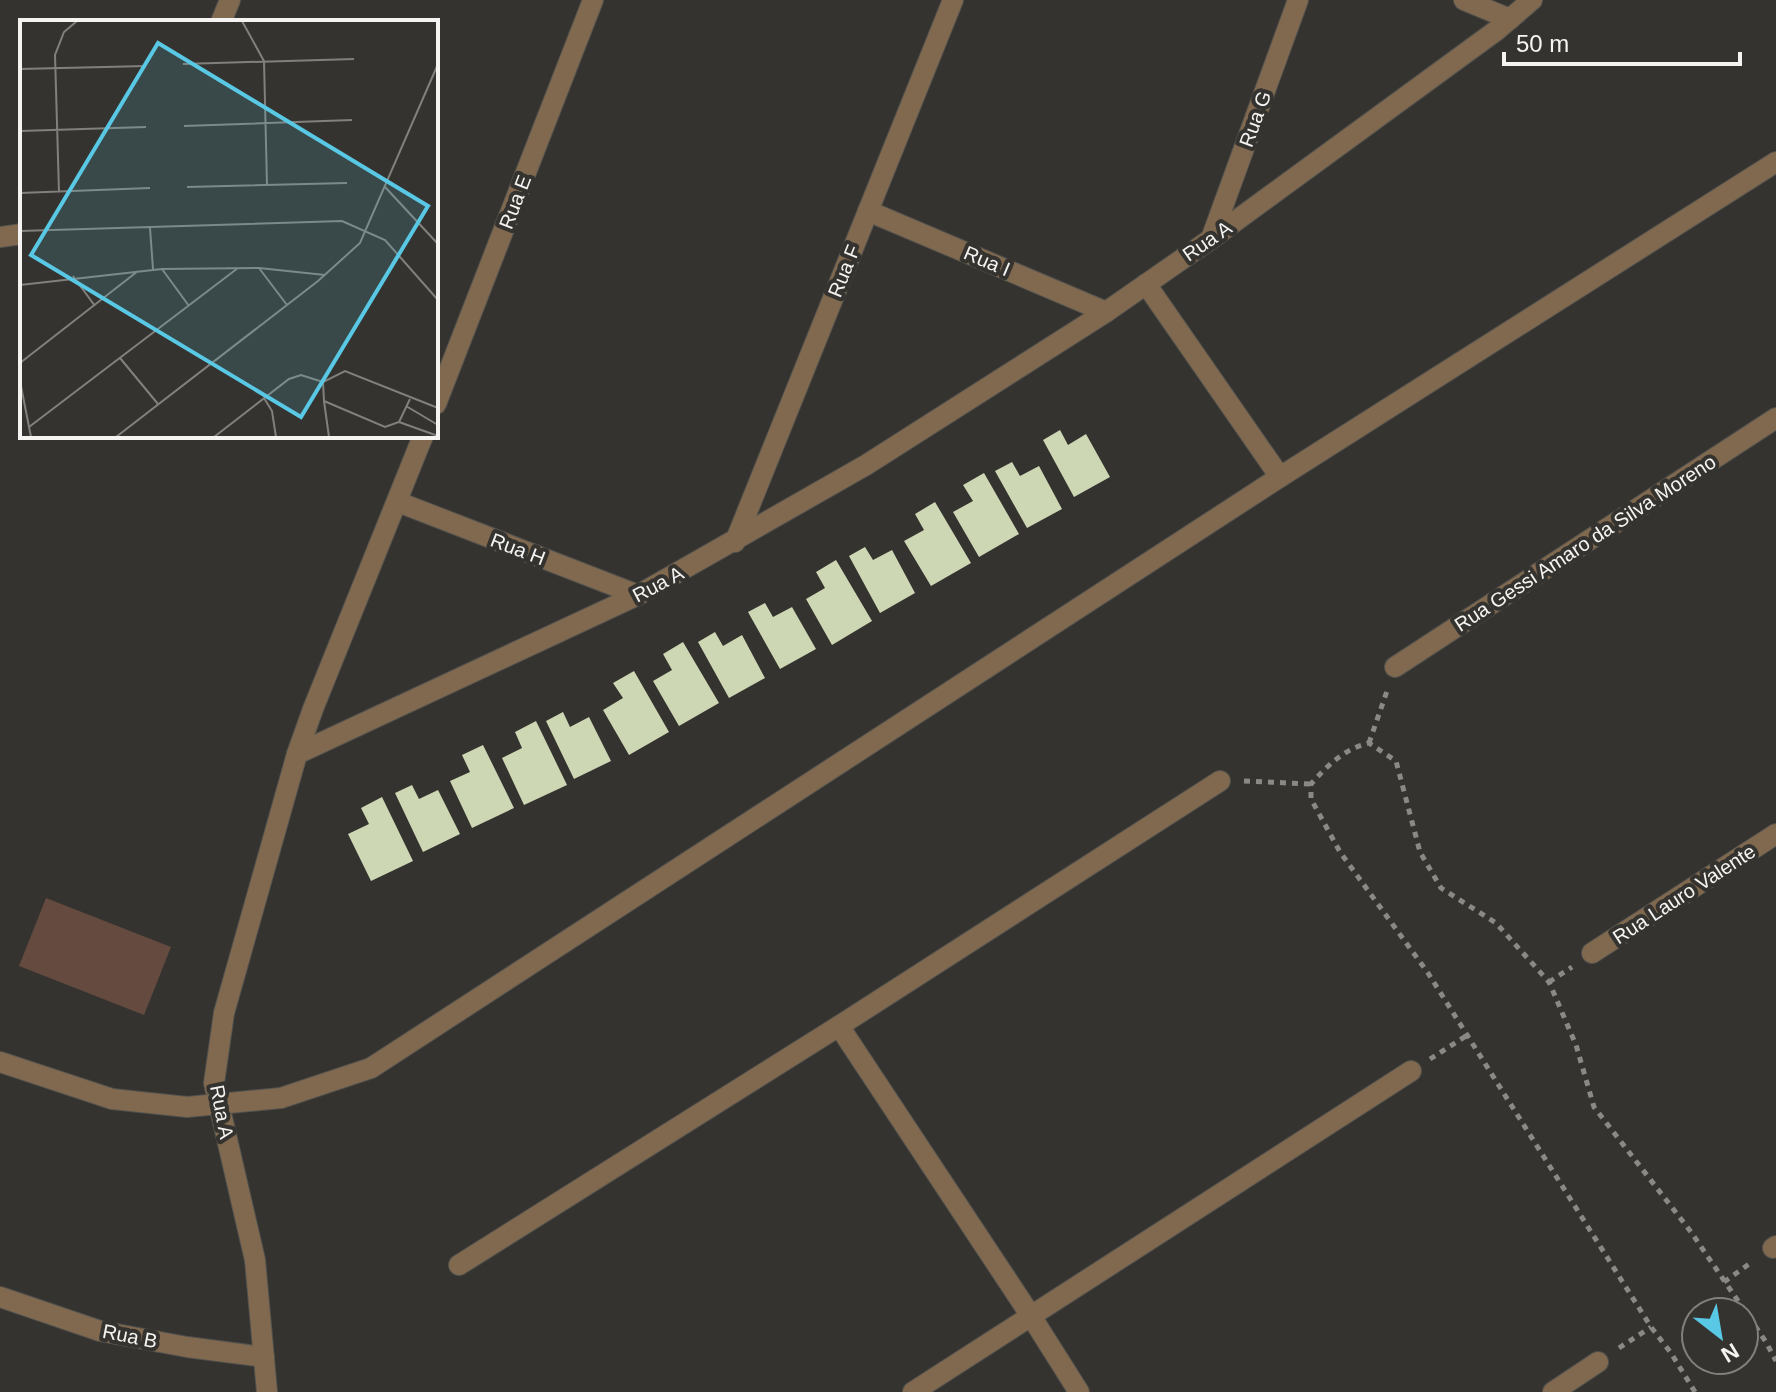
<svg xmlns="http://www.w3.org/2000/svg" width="1776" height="1392" font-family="Helvetica,sans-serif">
<rect width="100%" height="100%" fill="#34332f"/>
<polygon fill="#644a3f" points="46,898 171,947 144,1015 19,966"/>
<g fill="#ced7b4">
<polygon points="1060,430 1068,445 1086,434 1110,477 1074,497 1043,440"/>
<polygon points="1012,462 1020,476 1039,466 1062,509 1027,528 995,471"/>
<polygon points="984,473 1019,534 979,557 953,512 973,501 963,485"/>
<polygon points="935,502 971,563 931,586 904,541 924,530 915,514"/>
<polygon points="865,547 873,560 892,550 915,593 880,613 849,556"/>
<polygon points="836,560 872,621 832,645 806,599 825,588 816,572"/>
<polygon points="765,603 773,617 792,607 816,649 780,669 748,612"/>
<polygon points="715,632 723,646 742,635 765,678 729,698 698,642"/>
<polygon points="683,642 719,703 679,726 653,681 672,670 663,654"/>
<polygon points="634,671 669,732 629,755 603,710 623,698 613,683"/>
<polygon points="563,712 570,727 589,717 611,761 574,779 546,721"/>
<polygon points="536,721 567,785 524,805 502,758 522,748 515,732"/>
<polygon points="483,745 514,808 472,828 450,781 470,772 462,755"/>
<polygon points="412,785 419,799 438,790 460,834 423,852 395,793"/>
<polygon points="382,797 413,861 371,881 348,834 369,824 361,808"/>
</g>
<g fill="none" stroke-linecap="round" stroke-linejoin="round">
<defs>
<g id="minor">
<polyline points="1464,0 1510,19"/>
<polyline points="221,22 230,0"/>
<polyline points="868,211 1106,312"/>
<polyline points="0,237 22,234"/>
<polyline points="1211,239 1298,0"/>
<polyline points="1146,284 1280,477"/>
<polyline points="436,404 593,0"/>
<polyline points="398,502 638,595"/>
<polyline points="735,542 953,0"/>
<polyline points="1395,667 1776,418"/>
<polyline points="297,754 638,595 866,465 1106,312 1211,239 1497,30 1532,0"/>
<polyline points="1592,953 1776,834"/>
<polyline points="839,1026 1031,1316 1079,1392"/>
<polyline points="0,1062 112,1099"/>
<polyline points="281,1098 371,1068 1280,477 1776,162"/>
<polyline points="1773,1248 1776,1246"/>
<polyline points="459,1265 839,1026 1220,781"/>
<polyline points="0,1297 100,1331 187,1347 264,1357"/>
<polyline points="267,1392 255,1260 214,1083 224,1013 297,754 313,709 423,436"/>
<polyline points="913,1392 1411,1071"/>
<polyline points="1553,1392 1598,1362"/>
</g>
</defs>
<use href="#minor" stroke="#53524e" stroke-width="22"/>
<g stroke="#8a8986" stroke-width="5" stroke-dasharray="6 6" stroke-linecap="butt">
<polyline points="1369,743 1387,691"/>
<polyline points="1244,781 1311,784"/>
<polyline points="1549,982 1572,967"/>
<polyline points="1430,1059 1466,1036"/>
<polyline points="1724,1282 1752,1262"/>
<polyline points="1619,1348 1651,1327"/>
<path d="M1695,1392L1671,1353L1651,1327L1428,973L1340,852L1311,799V784C1328,765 1344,749 1369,743L1396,761L1420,852L1441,888L1496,923L1549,982L1576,1045L1594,1107L1691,1232L1766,1342L1776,1361"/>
</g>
<use href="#minor" stroke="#80694f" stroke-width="20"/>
<defs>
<polyline id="minor-bridge" points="112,1099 187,1107 281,1098"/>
</defs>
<use href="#minor-bridge" stroke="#53524e" stroke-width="22" stroke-linecap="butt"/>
<use href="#minor-bridge" stroke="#80694f" stroke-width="20"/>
</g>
<g text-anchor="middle" stroke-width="8" stroke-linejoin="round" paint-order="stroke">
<g font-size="20" fill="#f5f4f2" stroke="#34332f">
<text transform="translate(1255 119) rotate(-70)" y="7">Rua G</text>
<text transform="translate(515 202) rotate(-69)" y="7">Rua E</text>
<text transform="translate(1207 241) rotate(-35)" y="7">Rua A</text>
<text transform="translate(987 261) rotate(23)" y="7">Rua I</text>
<text transform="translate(844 271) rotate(-68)" y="7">Rua F</text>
<text transform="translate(1585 543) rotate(-33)" y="7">Rua Gessi Amaro da Silva Moreno</text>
<text transform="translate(518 549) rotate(21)" y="7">Rua H</text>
<text transform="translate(658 584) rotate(-28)" y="7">Rua A</text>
<text transform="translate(1684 894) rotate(-33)" y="7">Rua Lauro Valente</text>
<text transform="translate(222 1112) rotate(79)" y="7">Rua A</text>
<text transform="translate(130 1336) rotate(11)" y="7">Rua B</text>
</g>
</g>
<g transform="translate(20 20)">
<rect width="418" height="418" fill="#34332f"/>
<path fill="none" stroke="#81807d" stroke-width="2" d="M222,1L244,41L247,165M163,44L334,39M0,49L126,46M164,106L332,100M0,111L126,107M167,167L327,163M365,167L418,224M39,172L35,35L44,12L57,1M0,173L130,168M130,208L133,249M0,211L322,201L365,220L418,280M239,248L267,285M142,249L169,286M53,256L75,286M0,265L142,249L239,248L305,255M100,338L138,384M0,343L118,251M0,361L11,417M244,378L252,391L256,417M390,379L379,402L365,407L304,381L303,362L325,351L418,388M304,381L309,417M386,386L418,405M379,402L418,416M9,407L218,248M96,417L298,261L340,223L418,44M194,417L269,359L281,355L303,362"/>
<path fill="#59c8e4" fill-opacity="0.15" stroke="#59c8e4" stroke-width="4" d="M138,23L408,186L281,397L11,235Z"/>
<rect width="418" height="418" fill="none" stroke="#f5f4f2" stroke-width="4"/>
</g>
<g transform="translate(1720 1336) rotate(149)"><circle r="38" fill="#34332f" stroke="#81807d" stroke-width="2"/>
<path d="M0-6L14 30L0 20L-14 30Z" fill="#59c8e4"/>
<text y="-12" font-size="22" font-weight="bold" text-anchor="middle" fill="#f5f4f2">N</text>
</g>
<path d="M1504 52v12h236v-12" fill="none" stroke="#f5f4f2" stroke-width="4"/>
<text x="1516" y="52" font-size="24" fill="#f5f4f2" stroke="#34332f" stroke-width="6" paint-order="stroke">50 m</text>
</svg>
